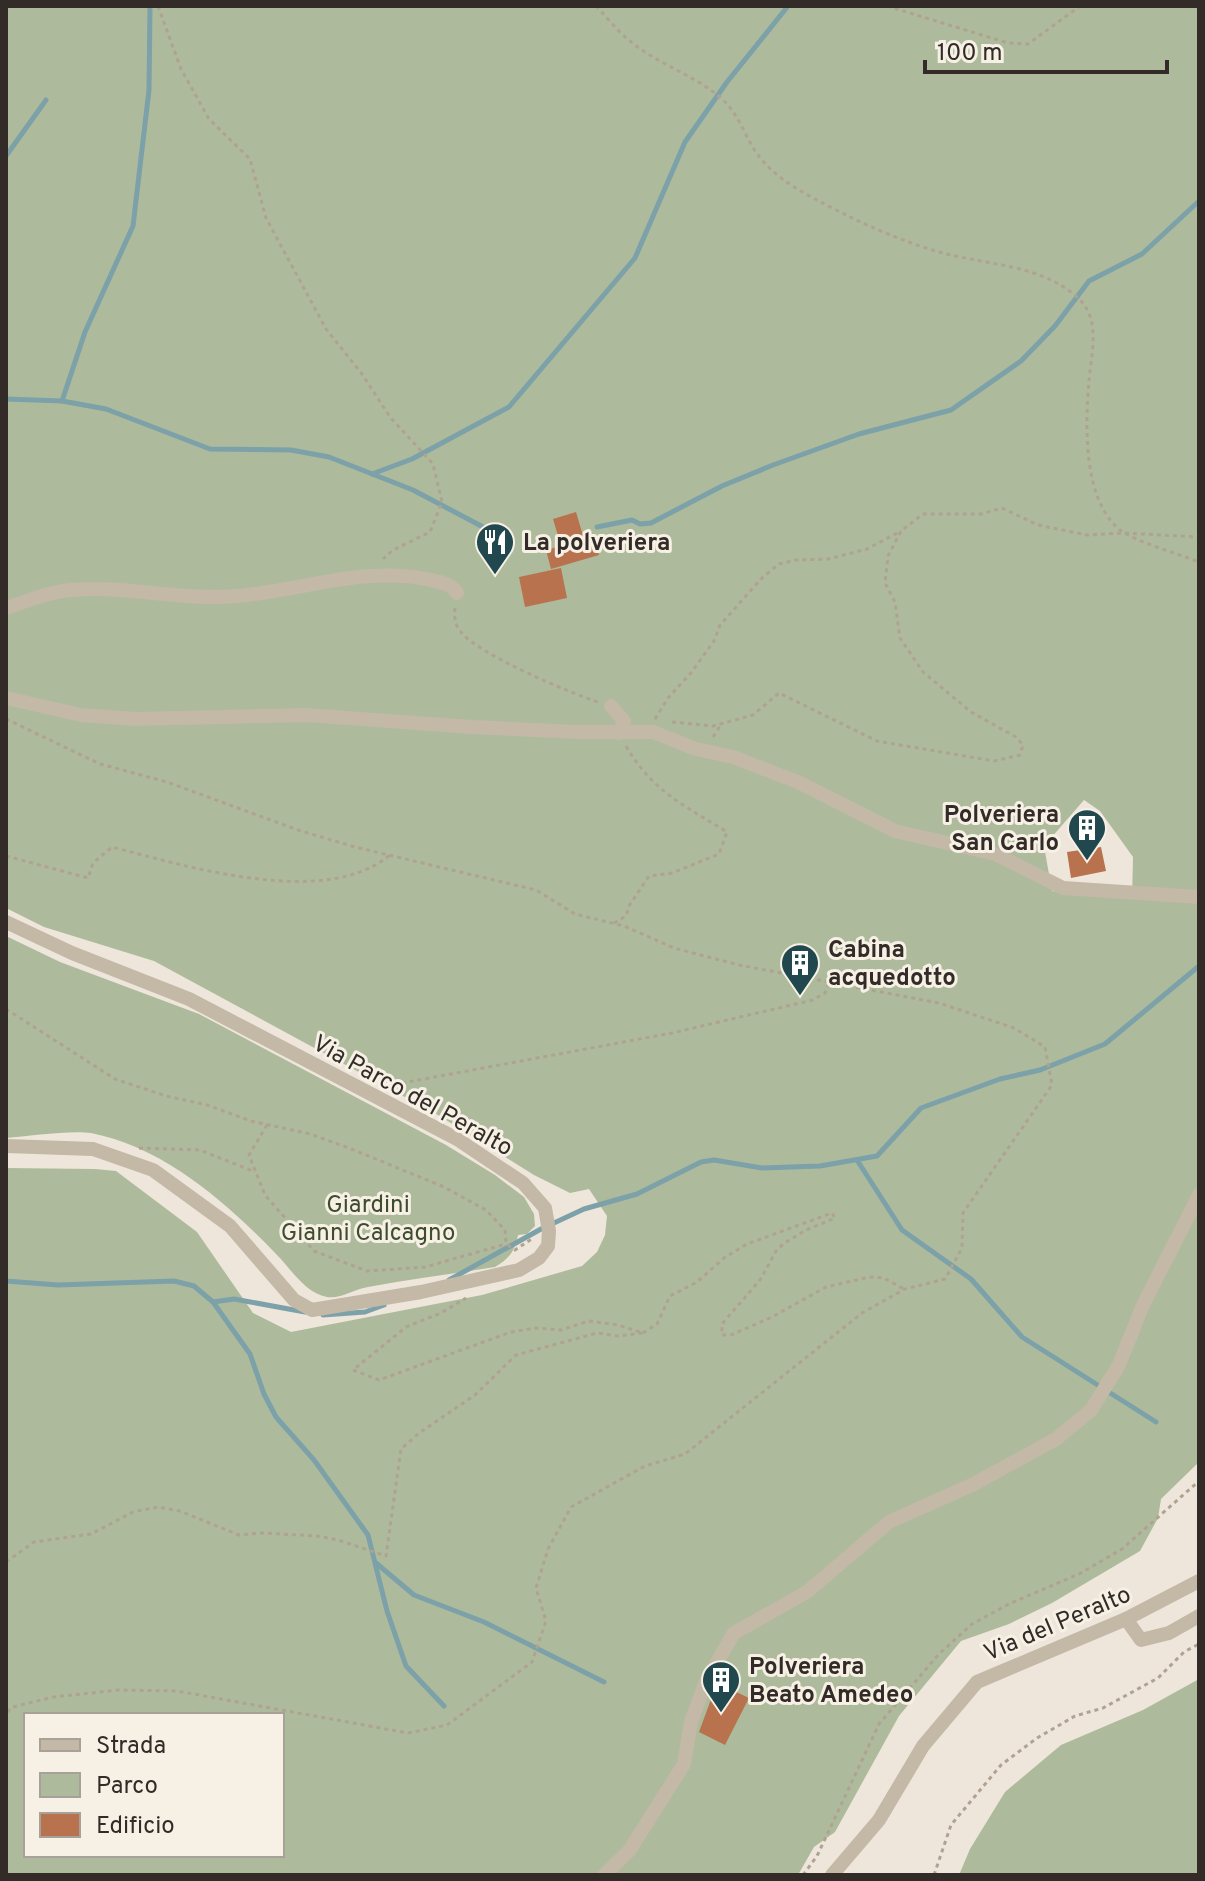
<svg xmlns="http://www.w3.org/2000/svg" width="1205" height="1881" font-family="Overpass,sans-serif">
<rect width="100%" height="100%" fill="#eee6da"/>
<g fill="#adbb9c" fill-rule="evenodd">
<path d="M6,6H1199V1462L1161,1499L1158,1518L1140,1551L1052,1603L1009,1624L961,1641L899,1716L835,1832L814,1847L798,1875H6V1168L95,1169L116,1171L197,1232L253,1313L291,1332L482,1295L582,1266L597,1252L605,1235L607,1216L589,1189L570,1193L534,1175L438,1115L154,961L44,927L6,908ZM1084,800L1100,811L1133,857L1132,899L1052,891L1044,846ZM26,1715H282V1855H26Z"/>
<path d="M6,936L60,962L199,1014L446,1145L495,1175L524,1197L534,1214L535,1226L527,1234L518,1235C515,1251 509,1259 495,1267C453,1274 410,1279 368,1287C355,1289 341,1299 327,1297C305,1293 291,1269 277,1255C227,1203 164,1147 91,1133C70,1130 29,1136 6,1138Z"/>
<polygon points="1199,1679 1199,1875 959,1875 970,1849 1005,1792 1061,1745 1143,1710"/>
</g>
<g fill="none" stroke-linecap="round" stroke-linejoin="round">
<g stroke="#7ca1a8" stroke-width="5">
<polyline points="6,156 46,100"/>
<polyline points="6,399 62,401 106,409 210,449 291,450 329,457 413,490 485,528 503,529"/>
<polyline points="62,401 85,332 133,226 149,90 150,6"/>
<polyline points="372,474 412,459 509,407 635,258 685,142 727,82 788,6"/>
<polyline points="597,527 632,520 640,524 651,523 722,486 773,465 859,434 951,410 1021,361 1055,326 1089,281 1142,254 1199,201"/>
<polyline points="857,1160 902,1230 971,1279 1022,1337 1156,1422"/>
<polyline points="449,1280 541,1229 584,1209 637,1194 701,1162 714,1160 762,1168 820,1166 877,1156 921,1108 1000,1079 1040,1070 1105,1044 1199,966"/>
<polyline points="6,1281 58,1285 174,1281 194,1286 213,1302 250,1354 264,1394 276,1417 314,1460 368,1535 387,1611 406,1666 444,1706"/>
<polyline points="213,1302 234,1299 305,1312"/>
<polyline points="323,1315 365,1312 384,1305"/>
<polyline points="376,1563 414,1595 484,1622 604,1682"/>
</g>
</g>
<g fill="#b8724e">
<polygon points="576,512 584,539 594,536 599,555 551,569 546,550 561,546 553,519"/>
<polygon points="561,568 567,598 525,607 519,577"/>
<polygon points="1101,847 1106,871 1071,878 1067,852"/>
<polygon points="717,1683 749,1698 725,1745 699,1732"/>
</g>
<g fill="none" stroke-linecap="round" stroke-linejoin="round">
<g stroke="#b0a292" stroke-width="3" stroke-dasharray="4 4" stroke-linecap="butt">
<polyline points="158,6 181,69 209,119 250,159 266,218 326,329 362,374 390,417 433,464 442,502 430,532 393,550 383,559"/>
<path d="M596,6C607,17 617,31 630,41C657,64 695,75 722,99C741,116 746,142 762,160C783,185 819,201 848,216C877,230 908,243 939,252C985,265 1044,264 1080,300C1101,321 1091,355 1089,381C1085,426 1083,500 1120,530C1136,542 1179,554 1199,562"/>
<polyline points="887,6 1008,43 1028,44 1080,6"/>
<polyline points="1199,481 1199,488"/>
<path d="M455,608C454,617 455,624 460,631C477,654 570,693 598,702"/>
<polyline points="6,719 100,764 167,782 298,830 355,847 536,890 575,914 624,926 674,948 739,965 939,1003 1014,1028 1045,1047 1052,1085 963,1213 962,1248 945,1279 905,1289 862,1313 685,1454 645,1466 571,1507 548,1549 536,1588 546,1621 532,1662 447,1725 408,1733 177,1691 119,1690 53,1697 13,1707 6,1713"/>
<polyline points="655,719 668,698 690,674 714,641 720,625 762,578 779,564 796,560 828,559 867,549 901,531"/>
<polyline points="672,722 713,726 753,715 779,693 877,741 994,761 1020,755 1023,745 1016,737 971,712 923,672 900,638 895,602 885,583 888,556 901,531 923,514 981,514 1002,508 1038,525 1087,535 1124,533 1199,537"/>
<polyline points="713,737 722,723"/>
<path d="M6,856L88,878L93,863L112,847C186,866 327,910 391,854"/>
<path d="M614,923L626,916L629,906L649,876L672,873L719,854L727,832C685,806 652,791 626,746"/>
<polyline points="6,1009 115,1079 166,1096 207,1105 251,1121 310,1134 349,1148 444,1187 486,1210 505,1230 506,1244 515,1250 533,1238"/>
<polyline points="386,1086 672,1033 813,1000 825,993 829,983"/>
<polyline points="267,1125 249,1155 265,1195 314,1251 367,1271 425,1267 506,1244"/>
<polyline points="139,1148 200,1150 255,1172"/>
<polyline points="643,1333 657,1324 670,1296 697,1282 724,1258 747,1244 832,1213 835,1218 806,1230 783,1244 776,1251 760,1280 722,1324 722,1335 731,1335 772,1317 826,1287 869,1277 884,1278 904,1289"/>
<polyline points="6,1562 34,1542 91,1534 133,1512 158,1507 180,1511 239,1535 262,1533 317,1536 338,1540 386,1556 401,1449 419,1433 475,1395 516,1355 597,1333 618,1336 643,1333 618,1325 589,1321 561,1330 536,1328 511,1332 379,1380 353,1370 406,1327 441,1313 466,1298"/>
<polyline points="803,1875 817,1856 879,1724 938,1655 972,1624 1009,1604 1081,1573 1122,1549 1199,1481"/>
<polyline points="934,1875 951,1825 1001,1765 1037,1738 1075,1716 1103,1708 1158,1678 1184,1652 1199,1644"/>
</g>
<g stroke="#c4b8a7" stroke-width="14">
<path d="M6,608C27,601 48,592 71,590C126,585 181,601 236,596C301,591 366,565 431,580C441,583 451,583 457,593"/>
<polyline points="6,698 81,715 135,719 306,715 472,727 577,732 653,732 696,749 733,757 798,782 895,831 995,854 1063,888 1199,897"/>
<polyline points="611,706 624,721 619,733"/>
<polyline points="6,922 72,953 189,999 457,1139 523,1183 545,1208 549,1231 548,1246 539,1258 519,1270 421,1292 312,1310 294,1300 230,1226 153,1170 93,1149 6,1146"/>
<polyline points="1126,1619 1141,1640 1169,1633 1199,1616"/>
<polyline points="604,1875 629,1851 684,1764 691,1722 706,1681 734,1633 807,1592 889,1522 974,1484 1056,1439 1091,1410 1119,1365 1143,1305 1199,1195"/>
<polyline points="832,1875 879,1820 923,1746 977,1682 1126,1619 1199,1581"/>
</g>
</g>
<defs>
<symbol id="restaurant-pin" viewBox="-11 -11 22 30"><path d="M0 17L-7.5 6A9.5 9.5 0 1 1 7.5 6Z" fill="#21474f" stroke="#f6f0e5"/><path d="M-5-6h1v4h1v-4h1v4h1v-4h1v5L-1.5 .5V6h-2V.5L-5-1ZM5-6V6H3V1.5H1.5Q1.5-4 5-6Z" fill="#fff"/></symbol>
<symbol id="building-pin" viewBox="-11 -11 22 30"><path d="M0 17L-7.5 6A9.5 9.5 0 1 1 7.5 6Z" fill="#21474f" stroke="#f6f0e5"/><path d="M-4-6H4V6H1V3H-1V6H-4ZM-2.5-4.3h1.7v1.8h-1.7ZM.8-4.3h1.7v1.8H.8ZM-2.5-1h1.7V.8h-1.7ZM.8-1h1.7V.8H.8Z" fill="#fff"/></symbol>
</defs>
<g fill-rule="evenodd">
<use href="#restaurant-pin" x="473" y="520" width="44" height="60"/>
<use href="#building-pin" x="1065" y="806" width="44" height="60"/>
<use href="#building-pin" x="778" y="941" width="44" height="60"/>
<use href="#building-pin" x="699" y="1658" width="44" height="60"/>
</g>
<g text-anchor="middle" stroke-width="6" stroke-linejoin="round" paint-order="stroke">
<g font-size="24" font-weight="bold" fill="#322b27" stroke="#f6f0e5" text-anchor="start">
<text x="523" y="550">La polveriera</text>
<text x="1059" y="822" text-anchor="end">Polveriera<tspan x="1059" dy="28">San Carlo</tspan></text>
<text x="828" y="957">Cabina<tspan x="828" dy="28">acquedotto</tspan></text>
<text x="749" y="1674">Polveriera<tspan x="749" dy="28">Beato Amedeo</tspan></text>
</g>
<g font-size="24" fill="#322b27" stroke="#f6f0e5">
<text transform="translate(413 1095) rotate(29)" y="8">Via Parco del Peralto</text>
<text transform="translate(1057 1623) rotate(-23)" y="8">Via del Peralto</text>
</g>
<g font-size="24" fill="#3e4d2d" stroke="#f6f0e5">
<text x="368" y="1212">Giardini<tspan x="368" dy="28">Gianni Calcagno</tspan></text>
</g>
</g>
<rect width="1205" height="1881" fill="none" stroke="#322b27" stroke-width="16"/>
<rect x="24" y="1713" width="260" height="144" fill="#f6f0e5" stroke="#a8a199" stroke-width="2"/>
<rect x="40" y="1739" width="40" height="12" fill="#c4b8a7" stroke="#a8a199" stroke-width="2"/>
<text x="96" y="1753" font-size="24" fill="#322b27">Strada</text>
<rect x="40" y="1773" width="40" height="24" fill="#adbb9c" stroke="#a8a199" stroke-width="2"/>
<text x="96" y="1793" font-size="24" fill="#322b27">Parco</text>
<rect x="40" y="1813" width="40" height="24" fill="#b8724e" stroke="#a8a199" stroke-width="2"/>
<text x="96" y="1833" font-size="24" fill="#322b27">Edificio</text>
<path d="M925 60v12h242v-12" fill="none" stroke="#322b27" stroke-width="4"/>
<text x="937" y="60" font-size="24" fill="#322b27" stroke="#f6f0e5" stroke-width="6" paint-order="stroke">100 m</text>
</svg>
